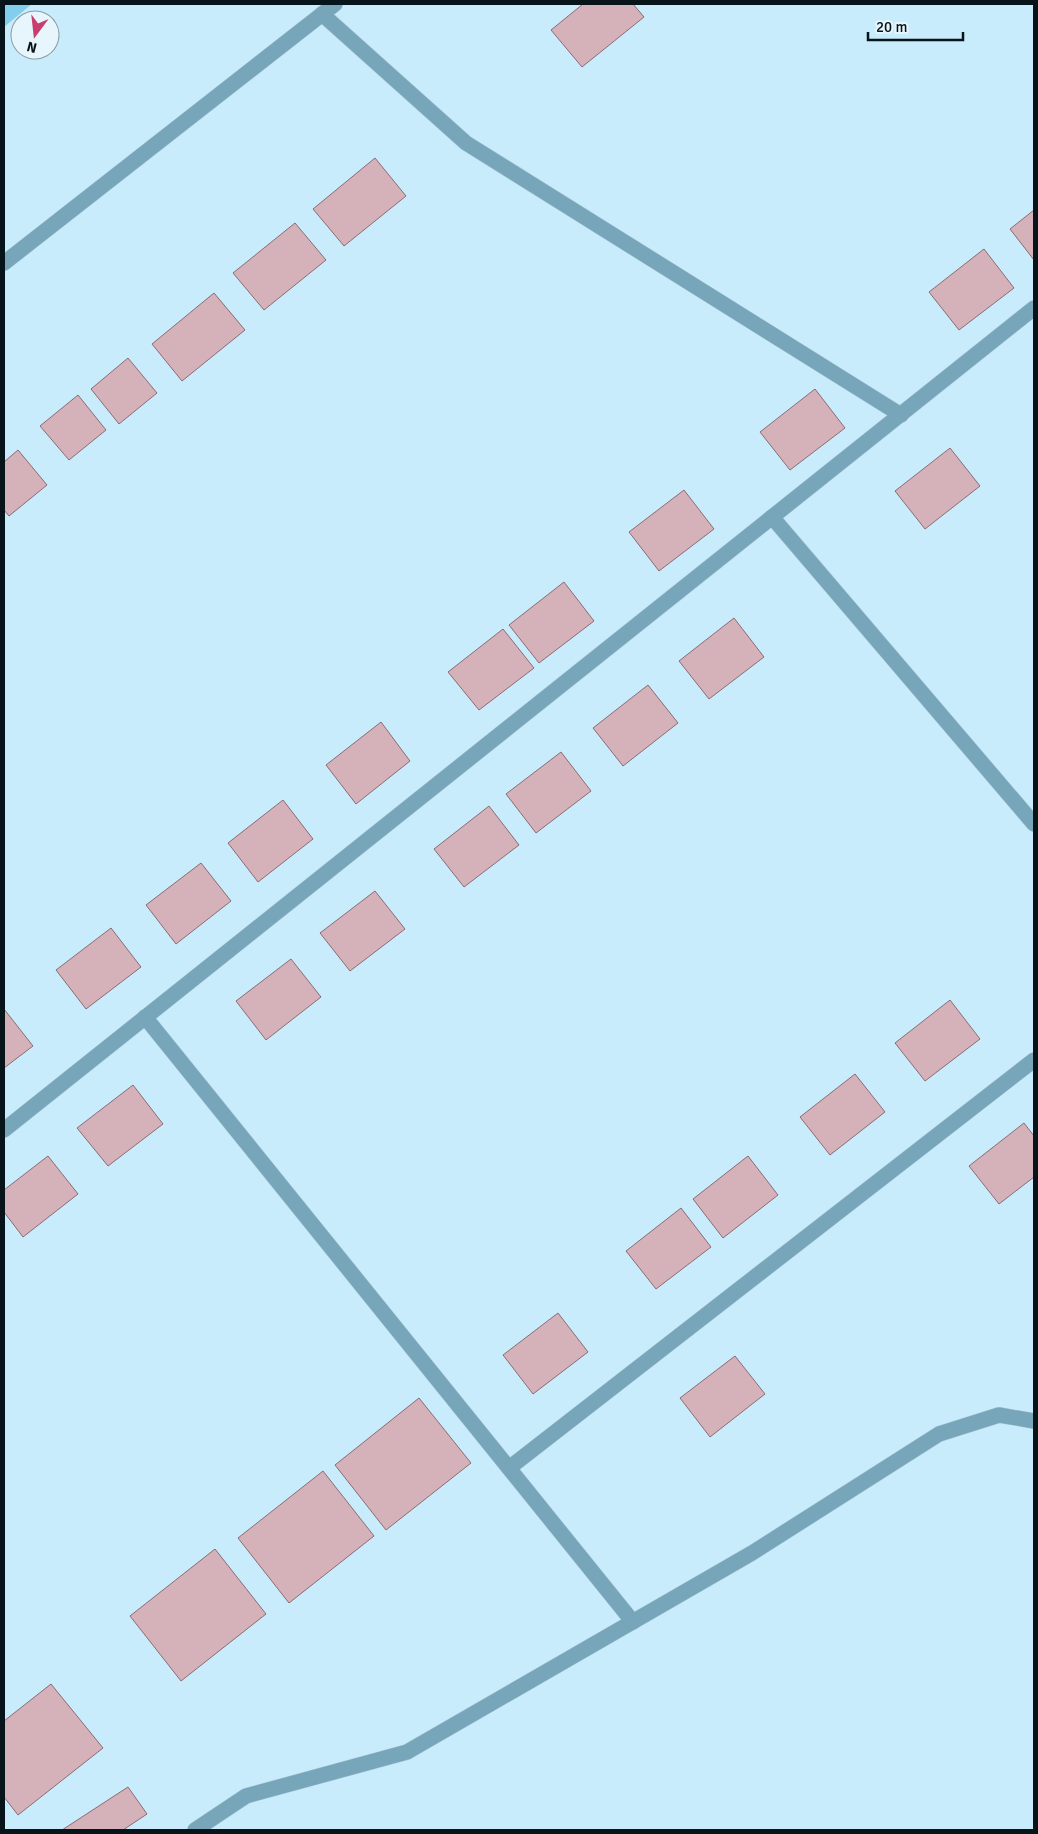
<svg xmlns="http://www.w3.org/2000/svg" width="1038" height="1834" font-family="Signika,sans-serif">
<rect width="100%" height="100%" fill="#c8ecfc"/>
<polygon fill="#84ceed" points="4,4 32,4 4,27"/>
<g fill="#d5b1b9" stroke="#8c6b73">
<polygon points="583,4 633,4 644,17 582,67 551,30"/>
<polygon points="375,158 406,196 344,246 313,209"/>
<polygon points="1034,210 1034,260 1010,229"/>
<polygon points="295,223 326,260 264,310 233,273"/>
<polygon points="984,249 1014,288 959,330 929,292"/>
<polygon points="214,293 245,330 182,381 152,344"/>
<polygon points="128,358 157,393 119,424 91,389"/>
<polygon points="815,389 845,428 790,470 760,432"/>
<polygon points="78,395 106,430 69,460 40,426"/>
<polygon points="950,448 980,486 925,529 895,491"/>
<polygon points="18,450 47,485 9,516 4,510 4,462"/>
<polygon points="684,490 714,529 659,571 629,532"/>
<polygon points="564,582 594,621 539,663 509,625"/>
<polygon points="734,618 764,657 709,699 679,661"/>
<polygon points="503,629 534,668 479,710 448,672"/>
<polygon points="648,685 678,723 623,766 593,728"/>
<polygon points="381,722 410,761 356,804 326,765"/>
<polygon points="561,752 591,791 536,833 506,794"/>
<polygon points="283,800 313,839 258,882 228,843"/>
<polygon points="489,806 519,845 464,887 434,849"/>
<polygon points="201,863 231,901 176,944 146,905"/>
<polygon points="375,891 405,929 350,971 320,933"/>
<polygon points="111,928 141,967 86,1009 56,970"/>
<polygon points="291,959 321,997 266,1040 236,1001"/>
<polygon points="950,1000 980,1039 925,1081 895,1043"/>
<polygon points="4,1009 33,1046 4,1068"/>
<polygon points="855,1074 885,1112 830,1155 800,1117"/>
<polygon points="133,1085 163,1124 108,1166 77,1128"/>
<polygon points="1024,1123 1034,1136 1034,1177 999,1204 969,1166"/>
<polygon points="48,1156 78,1194 23,1237 4,1212 4,1190"/>
<polygon points="748,1156 778,1195 723,1238 693,1199"/>
<polygon points="681,1208 711,1247 656,1289 626,1251"/>
<polygon points="558,1313 588,1352 533,1394 503,1355"/>
<polygon points="735,1356 765,1394 710,1437 680,1398"/>
<polygon points="419,1398 471,1463 386,1530 335,1465"/>
<polygon points="323,1471 374,1536 289,1603 238,1538"/>
<polygon points="215,1549 266,1614 181,1681 130,1616"/>
<polygon points="51,1684 103,1748 18,1815 4,1797 4,1721"/>
<polygon points="128,1787 147,1814 123,1830 62,1830"/>
</g>
<g fill="none" stroke-linecap="round" stroke-linejoin="round">
<defs>
<g id="service">
<polyline points="322,14 466,143 901,415"/>
<polyline points="195,1830 246,1796 407,1752 752,1553 939,1434 999,1415 1034,1421"/>
</g>
<g id="minor">
<polyline points="772,517 1034,824"/>
<polyline points="145,1017 633,1622"/>
<polyline points="4,1130 1034,308"/>
<polyline points="509,1468 1034,1060"/>
</g>
<polyline id="tertiary" points="4,263 335,4"/>
</defs>
<use href="#service" stroke="#a9c9d8" stroke-width="16"/>
<use href="#minor" stroke="#a9c9d8" stroke-width="16"/>
<use href="#tertiary" stroke="#a9c9d8" stroke-width="16"/>
<use href="#service" stroke="#77a5b9" stroke-width="15"/>
<use href="#minor" stroke="#77a5b9" stroke-width="15"/>
<use href="#tertiary" stroke="#77a5b9" stroke-width="15"/>
</g>
<rect width="1038" height="1834" fill="none" stroke="#07141a" stroke-width="10"/>
<g transform="translate(35 35) rotate(195)"><circle r="24" fill="#e7f5fc" stroke="#8d9ba2"/>
<path d="M0-4L9 19L0 12L-9 19Z" fill="#c93d6f"/>
<text y="-8" font-size="14" font-weight="bold" text-anchor="middle" fill="#07141a">N</text>
</g>
<path d="M868 32v8h95v-8" fill="none" stroke="#07141a" stroke-width="2.5"/>
<text x="876" y="32" font-size="15" fill="#07141a" stroke="#e7f5fc" stroke-width="4" paint-order="stroke">20 m</text>
</svg>
